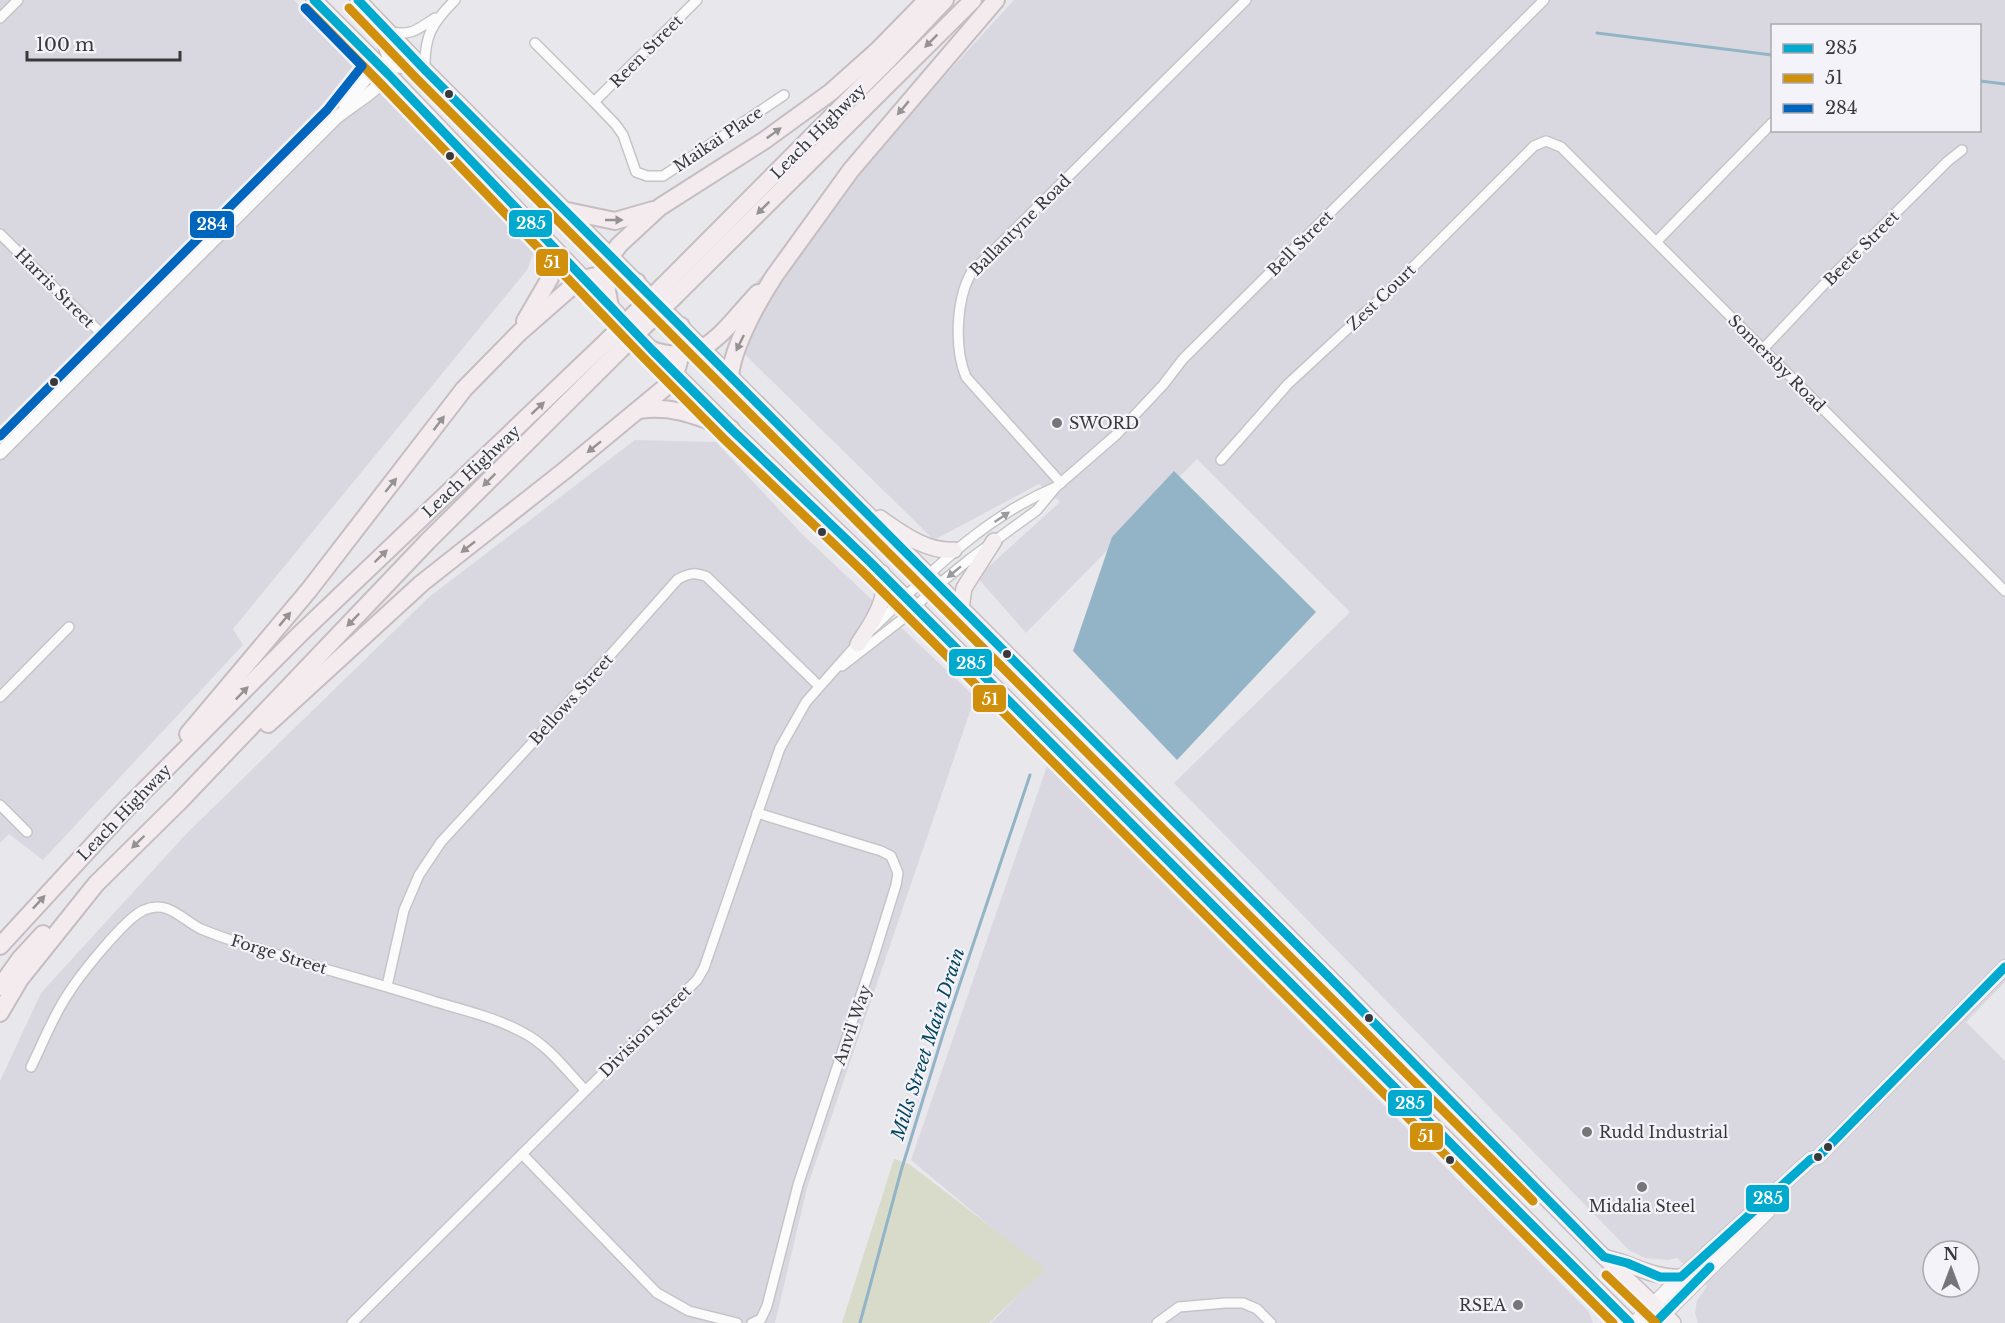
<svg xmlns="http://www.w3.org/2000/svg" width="2005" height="1323" font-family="'Libre Baskerville',serif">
<rect width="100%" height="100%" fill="#e8e7eb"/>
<g fill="#d9d8e0" fill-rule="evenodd">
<polygon points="0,0 294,0 537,244 527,270 233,629 243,645 43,860 9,834 0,843"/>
<path d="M1014,0H2005V982L1966,1022L2005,1061V1323H1698L1695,1313L1697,1301L1707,1286L1677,1258L1668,1260L1645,1258L1629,1250L1174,783L1350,612L1197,459L1026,633L977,577L1060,502L1039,484L934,540L716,326ZM1772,26H1980V130H1772ZM1933,1251H1969V1287H1933Z"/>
<polygon points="635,440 716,442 801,533 975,697 807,1188 775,1323 0,1323 0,1081 41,993 187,833 429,597"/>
<polygon points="1047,766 1589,1312 1593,1323 991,1323 1043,1270 911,1160"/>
</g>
<polygon fill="#d8dbca" points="894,1159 909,1164 1046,1269 989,1323 842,1323"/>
<polygon fill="#92b4c6" points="1174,471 1316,612 1177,760 1073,651 1112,537"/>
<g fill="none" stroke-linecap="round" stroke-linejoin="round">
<g stroke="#92b4c6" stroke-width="3">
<polyline points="1597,33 1772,55"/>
<polyline points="1980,81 2005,84"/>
<polyline points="860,1323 901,1171 944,1031 1030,775"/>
</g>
<defs>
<g id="minor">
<polyline points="0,18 18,0"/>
<path d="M391,32C412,36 418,29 435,18"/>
<polyline points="535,43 594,102 616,125 623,135 636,172 647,176 663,176 784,95"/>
<path d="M425,69C424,36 432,23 455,0"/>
<polyline points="594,102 697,0"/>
<polyline points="0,234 110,342"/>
<polyline points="1656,242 1772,123"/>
<polyline points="1763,349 1830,278 1948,161 1962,150"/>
<polyline points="1221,460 1288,384 1397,283 1534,146 1546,141 1561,147 2005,591"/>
<path d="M1061,483L966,377C954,348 956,300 971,273L1246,0"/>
<path d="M872,629C929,574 982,518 1056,487"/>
<polyline points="842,666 900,621 938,585 970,559 1037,510 1056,487 1117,434 1163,385 1183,359 1544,0"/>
<polyline points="0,697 69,627"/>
<polyline points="0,805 27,832"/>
<path d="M387,986L404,910L419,875L441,842L534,741L678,579C690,573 695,572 707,577L819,686"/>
<path d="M31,1067C43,1043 53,1016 68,994C80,975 125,918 144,910C168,899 182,920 201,929C211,933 221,937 231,940C298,963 368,980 436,1002C464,1010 496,1018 522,1032C548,1045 566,1070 585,1090"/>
<polyline points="522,1154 657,1293 689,1311 737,1323"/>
<polyline points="352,1323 697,980 704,968 780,748 806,702 860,641"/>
<polyline points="752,1323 761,1319 767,1306 798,1185 873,959 896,885 898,873 891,856 881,851 757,813"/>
<polyline points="1157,1323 1179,1307 1225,1303 1243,1303 1257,1309 1271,1323"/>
</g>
<g id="tertiary">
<polyline points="345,105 366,78 379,66 410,67 425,70"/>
<path d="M0,453L336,118C350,106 377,91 387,76C396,62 378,31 369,19"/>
</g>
<g id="secondary">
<polyline points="1635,1323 1681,1277 1811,1159 1818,1157 2005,967"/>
<polyline points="1655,1323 1768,1211"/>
</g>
<g id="trunk">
<polyline points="314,0 388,74 652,350 731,429 869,561 1630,1323"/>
<polyline points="358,0 425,70 1327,975 1604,1257 1673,1323"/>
<path d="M880,518C902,533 926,552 954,550"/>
<polyline points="961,609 964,588 994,541"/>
<path d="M858,644C871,624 890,599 882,573"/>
<path d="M1607,1258C1633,1264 1655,1279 1681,1277"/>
</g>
<g id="motorway">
<polyline points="567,211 615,221 653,210"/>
<polyline points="665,284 890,58 945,0"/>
<polyline points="676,295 973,0"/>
<polyline points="610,307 604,274 611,256 619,245 660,207 765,140 831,92 877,51 927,0"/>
<polyline points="525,321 550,278 549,260 545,240"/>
<path d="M652,350C704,369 726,326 758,293"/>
<path d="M730,376C733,346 758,301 775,275L851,170L996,0"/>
<path d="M639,410C675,405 698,417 731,429"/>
<path d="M268,724L422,583L564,471L668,385C682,366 681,349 681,326"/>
<path d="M188,734L309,590L464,389L519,333L576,283C597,272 615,273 637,282"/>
<polyline points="0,946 126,809 300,634 609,339"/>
<polyline points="0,987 20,959 43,934"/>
<polyline points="0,1013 20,979 96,884 180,801 428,541 620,350"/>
</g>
</defs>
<use href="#minor" stroke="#c5c4c7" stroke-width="12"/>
<use href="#tertiary" stroke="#c5c4c7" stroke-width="15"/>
<use href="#secondary" stroke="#c5c4c7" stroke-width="16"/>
<use href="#trunk" stroke="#c5bdc0" stroke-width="18"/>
<use href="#motorway" stroke="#c5bdc0" stroke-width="20"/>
<use href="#minor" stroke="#fcfbfc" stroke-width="9"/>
<use href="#tertiary" stroke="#fcfbfc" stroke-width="12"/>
<use href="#secondary" stroke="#f9f6f7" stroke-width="14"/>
<use href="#trunk" stroke="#f4eef0" stroke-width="15"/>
<use href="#motorway" stroke="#f3ebed" stroke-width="16"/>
<defs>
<g id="motorway-bridge">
<polyline points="609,339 665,284"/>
<polyline points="620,350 676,295"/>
</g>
</defs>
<use href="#motorway-bridge" stroke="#c5bdc0" stroke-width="20" stroke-linecap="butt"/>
<use href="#motorway-bridge" stroke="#f3ebed" stroke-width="16"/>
<defs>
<g id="bus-1">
<polyline points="314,0 388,74 652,350 731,429 869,561 1630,1323"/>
<polyline points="358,0 425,70 1327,975 1604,1257 1627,1263 1660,1277 1681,1277 1811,1159 1818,1157 2005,967"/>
<polyline points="1655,1323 1710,1267"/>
</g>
<g id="bus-2">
<polyline points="306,8 379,82 644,358 723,438 861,570 1613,1323"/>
<polyline points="349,8 416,78 1533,1201"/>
<polyline points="1606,1275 1656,1323"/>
</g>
<polyline id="bus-3" points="0,436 327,110 362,66 305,8"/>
</defs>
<use href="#bus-1" stroke="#f4f3f9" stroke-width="14"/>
<use href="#bus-2" stroke="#f4f3f9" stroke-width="14"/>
<use href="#bus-3" stroke="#f4f3f9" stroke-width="14"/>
<use href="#bus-1" stroke="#00a9ce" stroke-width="9"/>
<use href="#bus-2" stroke="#d1900c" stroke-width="9"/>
<use href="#bus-3" stroke="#0065bd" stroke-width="9"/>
</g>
<defs><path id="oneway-solid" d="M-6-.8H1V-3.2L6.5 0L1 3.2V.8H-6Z" transform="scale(1.5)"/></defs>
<g fill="#969294">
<use href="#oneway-solid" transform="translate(931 41) rotate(135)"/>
<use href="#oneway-solid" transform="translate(903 108) rotate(130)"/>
<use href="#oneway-solid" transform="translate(774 133) rotate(-36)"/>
<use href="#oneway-solid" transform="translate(763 208) rotate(135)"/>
<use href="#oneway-solid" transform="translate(614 220)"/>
<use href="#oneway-solid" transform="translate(740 343) rotate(116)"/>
<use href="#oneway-solid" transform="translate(538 408) rotate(-43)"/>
<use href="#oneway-solid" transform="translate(439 423) rotate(-53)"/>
<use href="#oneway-solid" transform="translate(594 447) rotate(141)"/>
<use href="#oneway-solid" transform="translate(489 480) rotate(135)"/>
<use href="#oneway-solid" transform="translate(391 485) rotate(-51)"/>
<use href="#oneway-solid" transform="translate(468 547) rotate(142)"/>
<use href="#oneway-solid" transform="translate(381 556) rotate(-44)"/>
<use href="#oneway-solid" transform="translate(285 619) rotate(-50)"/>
<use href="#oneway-solid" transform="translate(353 620) rotate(134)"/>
<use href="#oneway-solid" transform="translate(242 693) rotate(-46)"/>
<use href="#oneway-solid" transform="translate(138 842) rotate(136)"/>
<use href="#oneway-solid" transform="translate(39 902) rotate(-47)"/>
</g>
<g fill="#9a9a9c">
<use href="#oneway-solid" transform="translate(1002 517) rotate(-34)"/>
<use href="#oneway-solid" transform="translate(954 572) rotate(141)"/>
</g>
<g fill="#39393b" stroke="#f4f3f9" stroke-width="2">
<circle cx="449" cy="94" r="5"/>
<circle cx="450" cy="156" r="5"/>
<circle cx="54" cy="382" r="5"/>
<circle cx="822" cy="532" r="5"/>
<circle cx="1007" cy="654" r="5"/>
<circle cx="1369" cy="1018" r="5"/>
<circle cx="1828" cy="1147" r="5"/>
<circle cx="1818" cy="1157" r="5"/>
<circle cx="1450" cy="1160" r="5"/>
</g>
<g fill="#767679" stroke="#f4f3f9" stroke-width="2">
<circle cx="1057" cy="423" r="6"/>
<circle cx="1587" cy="1132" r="6"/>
<circle cx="1642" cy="1187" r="6"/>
<circle cx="1518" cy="1305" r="6"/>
</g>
<g text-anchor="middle" stroke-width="4.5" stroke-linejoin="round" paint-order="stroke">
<g font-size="16" fill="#39393b" stroke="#f4f3f9">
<text transform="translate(646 51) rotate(-45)" y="6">Reen Street</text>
<text transform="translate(818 131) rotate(-45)" y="6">Leach Highway</text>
<text transform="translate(718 139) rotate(-34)" y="6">Maikai Place</text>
<text transform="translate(1020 225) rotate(-45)" y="6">Ballantyne Road</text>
<text transform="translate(1300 243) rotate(-45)" y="6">Bell Street</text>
<text transform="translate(1861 248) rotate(-45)" y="6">Beete Street</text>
<text transform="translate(55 288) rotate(45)" y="6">Harris Street</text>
<text transform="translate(1381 297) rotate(-44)" y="6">Zest Court</text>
<text transform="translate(1777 363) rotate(45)" y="6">Somersby Road</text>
<text transform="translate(471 471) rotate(-43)" y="6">Leach Highway</text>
<text transform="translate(571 699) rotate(-48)" y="6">Bellows Street</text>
<text transform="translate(124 812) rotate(-46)" y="6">Leach Highway</text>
<text transform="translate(279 954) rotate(17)" y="6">Forge Street</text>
<text transform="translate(852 1025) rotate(-71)" y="6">Anvil Way</text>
<text transform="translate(645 1031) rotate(-45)" y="6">Division Street</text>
</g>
<g font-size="16" fill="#39393b" stroke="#f4f3f9" text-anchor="start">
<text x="1069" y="429">SWORD</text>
<text x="1599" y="1138">Rudd Industrial</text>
<text x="1642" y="1212" text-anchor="middle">Midalia Steel</text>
<text x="1506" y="1311" text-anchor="end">RSEA</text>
</g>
<g font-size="18" font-style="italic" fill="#00445d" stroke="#f4f3f9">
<text transform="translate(928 1044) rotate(-72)" y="6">Mills Street Main Drain</text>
</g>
</g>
<g stroke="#f4f3f9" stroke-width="2">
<rect x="508" y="209" width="45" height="29" rx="6" fill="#00a9ce"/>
<rect x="189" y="210" width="46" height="29" rx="6" fill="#0065bd"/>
<rect x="535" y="248" width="34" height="29" rx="6" fill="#d1900c"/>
<rect x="948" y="648" width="45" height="29" rx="6" fill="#00a9ce"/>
<rect x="972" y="684" width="35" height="29" rx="6" fill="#d1900c"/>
<rect x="1387" y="1089" width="46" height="28" rx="6" fill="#00a9ce"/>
<rect x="1409" y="1122" width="35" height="29" rx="6" fill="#d1900c"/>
<rect x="1745" y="1184" width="45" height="29" rx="6" fill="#00a9ce"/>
</g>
<g font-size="16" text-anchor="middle" font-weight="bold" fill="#fff">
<text x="531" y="229">285</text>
<text x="212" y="230">284</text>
<text x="552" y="268">51</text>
<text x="971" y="669">285</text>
<text x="990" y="705">51</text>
<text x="1410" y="1109">285</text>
<text x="1426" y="1142">51</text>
<text x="1768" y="1204">285</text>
</g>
<rect x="1771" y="24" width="210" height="108" fill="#f4f3f9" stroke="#a9a9ad" stroke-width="1.5"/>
<rect x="1783" y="44" width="30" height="9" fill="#00a9ce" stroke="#a9a9ad" stroke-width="1.5"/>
<text x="1825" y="54" font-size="18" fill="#39393b">285</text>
<rect x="1783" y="74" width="30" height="9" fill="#d1900c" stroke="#a9a9ad" stroke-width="1.5"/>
<text x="1825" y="84" font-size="18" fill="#39393b">51</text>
<rect x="1783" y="104" width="30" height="9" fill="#0065bd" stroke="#a9a9ad" stroke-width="1.5"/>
<text x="1825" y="114" font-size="18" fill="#39393b">284</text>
<g transform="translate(1951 1269)"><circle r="28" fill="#f4f3f9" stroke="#a9a9ad" stroke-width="1.5"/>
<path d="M0-4.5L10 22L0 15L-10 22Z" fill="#767679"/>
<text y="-9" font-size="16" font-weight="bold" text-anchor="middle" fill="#39393b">N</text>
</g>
<path d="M27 51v9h153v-9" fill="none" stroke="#39393b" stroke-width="3"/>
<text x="36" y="51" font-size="18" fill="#39393b" stroke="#f4f3f9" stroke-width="4.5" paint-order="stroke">100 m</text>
</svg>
